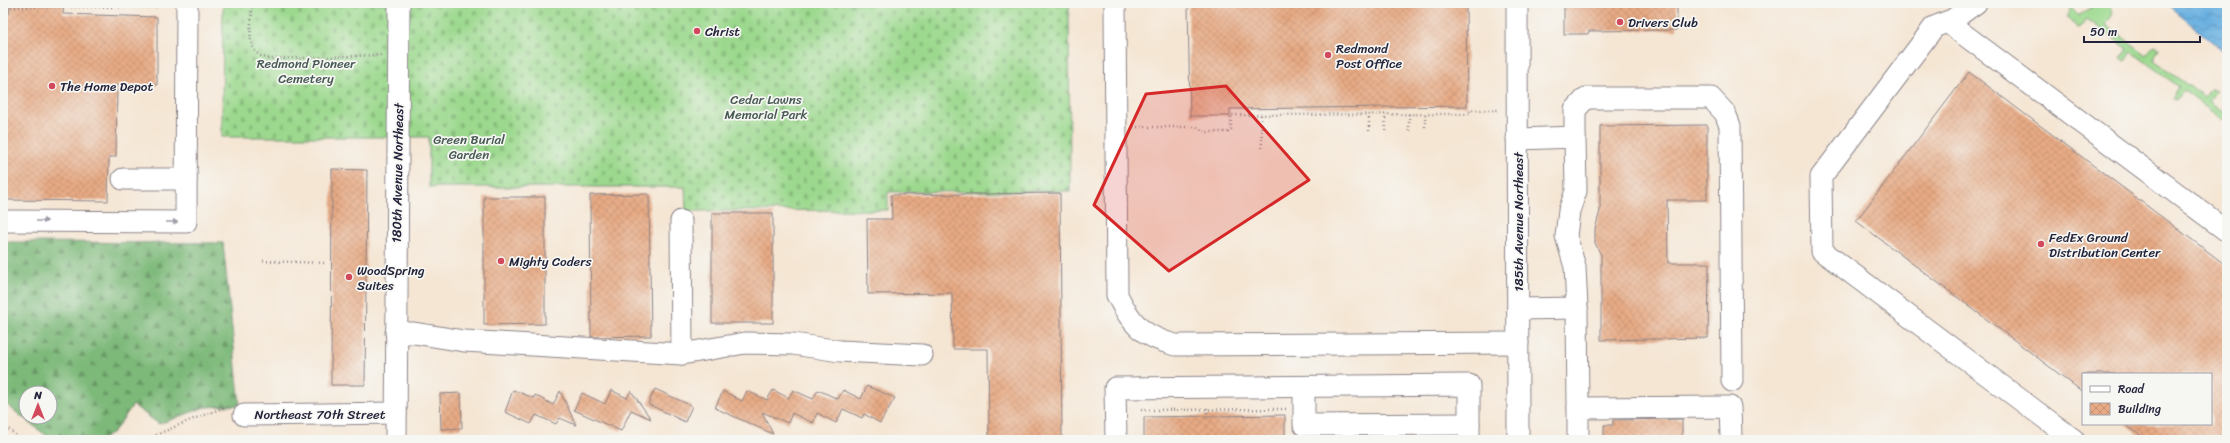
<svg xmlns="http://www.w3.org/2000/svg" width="2230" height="443" font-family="Sriracha,sans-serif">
<defs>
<pattern id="forest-firs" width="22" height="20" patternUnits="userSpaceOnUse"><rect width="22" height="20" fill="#7db979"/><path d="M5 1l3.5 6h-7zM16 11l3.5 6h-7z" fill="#669664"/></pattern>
<pattern id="cemetery-stones" width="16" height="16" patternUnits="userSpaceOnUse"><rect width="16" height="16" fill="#9cd98e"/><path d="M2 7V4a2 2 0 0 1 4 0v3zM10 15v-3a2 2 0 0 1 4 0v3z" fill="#86ba7b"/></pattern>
<pattern id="water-waves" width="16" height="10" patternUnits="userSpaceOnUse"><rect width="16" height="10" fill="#6ab1e1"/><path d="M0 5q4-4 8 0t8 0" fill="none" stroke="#5790b8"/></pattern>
<pattern id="building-cross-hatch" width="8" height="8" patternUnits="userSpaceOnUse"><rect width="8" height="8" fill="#e7aa84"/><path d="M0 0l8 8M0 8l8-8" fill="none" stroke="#c69273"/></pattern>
</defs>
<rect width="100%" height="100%" fill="#f6f6f2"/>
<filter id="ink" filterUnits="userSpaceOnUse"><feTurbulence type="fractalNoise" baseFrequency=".025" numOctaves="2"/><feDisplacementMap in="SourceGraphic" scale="8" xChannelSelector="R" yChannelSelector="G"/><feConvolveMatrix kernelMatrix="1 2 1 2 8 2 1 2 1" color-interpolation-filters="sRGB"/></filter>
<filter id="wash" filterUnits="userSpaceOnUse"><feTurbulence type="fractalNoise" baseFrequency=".012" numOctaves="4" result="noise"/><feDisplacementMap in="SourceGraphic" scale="16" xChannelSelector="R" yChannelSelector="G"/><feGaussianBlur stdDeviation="0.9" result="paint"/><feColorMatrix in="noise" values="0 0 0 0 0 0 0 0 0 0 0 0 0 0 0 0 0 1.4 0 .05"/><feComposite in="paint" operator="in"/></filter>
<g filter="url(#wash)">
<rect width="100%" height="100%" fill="#f5e6d4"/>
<polygon fill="#9cd98e" stroke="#5f7e64" points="2099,3 2109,3 2113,14 2106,25 2147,55 2154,46 2159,48 2153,60 2204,97 2210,88 2216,90 2209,101 2227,115 2227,123 2184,91 2177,99 2172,98 2179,87 2132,52 2126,61 2121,59 2128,49 2087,19 2080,27 2077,28 2067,16 2071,6 2078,16"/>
<path fill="url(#forest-firs)" stroke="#506e5a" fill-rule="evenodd" d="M3,242L223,243L240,405L205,407L159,424L133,405L113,433L101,440H52L3,402ZM26,393H50V417H26Z"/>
<polygon fill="url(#cemetery-stones)" stroke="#5f7e64" points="223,3 1069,3 1070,191 888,192 888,210 686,211 685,187 429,187 429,137 222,137"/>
<polygon fill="url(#water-waves)" stroke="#466a8e" points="2165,3 2227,3 2227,54"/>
<g id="blocks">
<g fill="url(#building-cross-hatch)">
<polygon points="10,3 64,3 63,14 157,17 157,85 117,85 116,157 109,157 108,201 3,200 3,14 9,14"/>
<polygon points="1188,3 1466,3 1467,106 1230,109 1230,116 1190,116"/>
<polygon points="1564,3 1677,3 1677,30 1589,31 1588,34 1564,34"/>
<polygon points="1969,72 2227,266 2227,440 2147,440 2125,424 2211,424 2211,374 2083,374 2083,392 1856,221"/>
<polygon points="1707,125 1707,200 1667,200 1668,263 1709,263 1708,338 1601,340 1601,255 1595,243 1595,229 1600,211 1600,126"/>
<polygon points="332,169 367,170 365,385 331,385"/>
<polygon points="1060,193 1062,440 989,440 988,349 953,349 952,293 868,294 867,219 892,219 891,195"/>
<polygon points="649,194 651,336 591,337 590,195"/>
<polygon points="484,197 545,197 545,324 484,325"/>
<rect x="712" y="213" width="61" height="110"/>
<polygon points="867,386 895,398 880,423 864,414 862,418 843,409 836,423 817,413 813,423 792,413 788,423 762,412 773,434 715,408 723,391 742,401 747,391 767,400 773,390 789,398 793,390 813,399 818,390 838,399 843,390 861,399"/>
<polygon points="655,389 692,406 685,422 648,404"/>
<polygon points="513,390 534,398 535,395 553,405 560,391 576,425 560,418 556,424 536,415 531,424 505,412"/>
<polygon points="611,390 627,398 631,391 651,419 631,410 621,431 574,410 582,393 605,404"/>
<polygon points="461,393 462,428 441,429 440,394"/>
<polygon points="1285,415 1285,440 1144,440 1144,417"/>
<polygon points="1682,419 1682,440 1604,440 1604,425 1613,425 1613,420"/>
</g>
</g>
</g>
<g filter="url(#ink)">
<use href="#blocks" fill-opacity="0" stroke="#8c8488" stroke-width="1"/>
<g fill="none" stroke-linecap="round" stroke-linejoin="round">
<defs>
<g id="minor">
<path d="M1115,3L1117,295C1132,325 1142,336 1175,345L1518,343"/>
<polyline points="1517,3 1518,440"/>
<polyline points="1976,3 1952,20 1934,27 1821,177 1822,251 2074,440"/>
<polyline points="1947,22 2227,231"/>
<polyline points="1575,137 1575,110 1586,98 1711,98 1725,113 1730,126 1732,381"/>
<polyline points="1517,139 1575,137 1576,191 1569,211 1566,236 1575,267 1577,308 1518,309"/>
<polyline points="123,179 186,179"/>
<polyline points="3,221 186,222 187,3"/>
<polyline points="681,221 682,354"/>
<polyline points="1577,308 1578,408"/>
<polyline points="396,333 414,333 464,341 682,354 745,343 793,344 840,351 922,355"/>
<polyline points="1304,387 1304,425 1469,424"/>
<polyline points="244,415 396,413"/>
<polyline points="396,440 399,3"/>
<polyline points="1116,440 1115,388 1469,385 1469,440"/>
<polyline points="1578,440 1578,408 1730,407 1731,437"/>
</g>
</defs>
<use href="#minor" stroke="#8c8488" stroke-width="23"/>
<g stroke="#8c8488" stroke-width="2.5" stroke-dasharray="1 3" stroke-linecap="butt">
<path d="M252,3C253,26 241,53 270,59L382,55"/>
<polyline points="3,7 156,7"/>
<polyline points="1369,114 1369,131"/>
<polyline points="1385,114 1386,131"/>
<polyline points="1409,114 1409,131"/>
<polyline points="1425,114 1425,130"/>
<polyline points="1261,115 1262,149"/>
<polyline points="1133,127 1197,127 1205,132 1228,132 1231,129 1231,115 1470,114 1470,110 1500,110"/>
<polyline points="263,261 326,263"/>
<polyline points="1207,408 1207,416"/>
<polyline points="1141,410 1287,409"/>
<polyline points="3,424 21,440"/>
<polyline points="145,440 188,421 228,406"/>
</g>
<use href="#minor" stroke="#fff" stroke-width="21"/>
</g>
<defs><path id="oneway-solid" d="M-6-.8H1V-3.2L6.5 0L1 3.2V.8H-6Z"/></defs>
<g fill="#9c9ca7">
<use href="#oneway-solid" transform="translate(42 221)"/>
<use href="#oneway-solid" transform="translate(172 222)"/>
</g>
</g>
<path fill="#d62828" fill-opacity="0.2" stroke="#d62828" stroke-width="3" stroke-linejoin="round" d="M1226,86L1309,180L1169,271L1094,205L1146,94Z"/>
<g fill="#d1495b" stroke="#f6f6f2" stroke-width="1.5">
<circle cx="1620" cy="22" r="4"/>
<circle cx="697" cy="31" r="4"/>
<circle cx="1328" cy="55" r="4"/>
<circle cx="52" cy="86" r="4"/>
<circle cx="2041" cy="244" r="4"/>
<circle cx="501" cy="261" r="4"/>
<circle cx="349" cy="277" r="4"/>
</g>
<g text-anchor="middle" stroke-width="3.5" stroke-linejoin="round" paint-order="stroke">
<g font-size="13" fill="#22223b" stroke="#f6f6f2" text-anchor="start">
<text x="1628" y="27">Drivers Club</text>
<text x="705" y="36">Christ</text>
<text x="1336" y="53">Redmond<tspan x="1336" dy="15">Post Office</tspan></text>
<text x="60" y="91">The Home Depot</text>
<text x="2049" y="242">FedEx Ground<tspan x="2049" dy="15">Distribution Center</tspan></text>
<text x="509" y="266">Mighty Coders</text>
<text x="357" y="275">WoodSpring<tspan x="357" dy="15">Suites</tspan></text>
</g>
<g font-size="13" fill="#475954" stroke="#f6f6f2">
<text x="306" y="68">Redmond Pioneer<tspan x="306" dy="15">Cemetery</tspan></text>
<text x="766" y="104">Cedar Lawns<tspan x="766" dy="15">Memorial Park</tspan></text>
<text x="469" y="144">Green Burial<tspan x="469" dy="15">Garden</tspan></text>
</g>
<g font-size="13" fill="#22223b" stroke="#f6f6f2">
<text transform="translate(397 173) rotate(-89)" y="5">180th Avenue Northeast</text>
<text transform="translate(1518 222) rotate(-90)" y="5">185th Avenue Northeast</text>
<text x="320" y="419">Northeast 70th Street</text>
</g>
</g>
<rect width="2230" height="443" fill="none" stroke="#f6f6f2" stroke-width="16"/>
<rect x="2082" y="373" width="130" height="52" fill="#f6f6f2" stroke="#a1a1a9"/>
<rect x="2090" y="386" width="20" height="6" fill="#ffffff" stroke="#a1a1a9"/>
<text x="2118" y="393" font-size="12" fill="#22223b">Road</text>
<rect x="2090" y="403" width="20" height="12" fill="url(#building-cross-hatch)" stroke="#a1a1a9"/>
<text x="2118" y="413" font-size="12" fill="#22223b">Building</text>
<g transform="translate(38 405)"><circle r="19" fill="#f6f6f2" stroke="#a1a1a9"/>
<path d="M0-3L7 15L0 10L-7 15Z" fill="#d1495b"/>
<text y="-6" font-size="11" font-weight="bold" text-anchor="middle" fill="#22223b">N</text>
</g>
<path d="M2084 36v6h116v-6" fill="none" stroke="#22223b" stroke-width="2"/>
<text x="2090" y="36" font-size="12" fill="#22223b" stroke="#f6f6f2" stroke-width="3" paint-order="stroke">50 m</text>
</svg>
